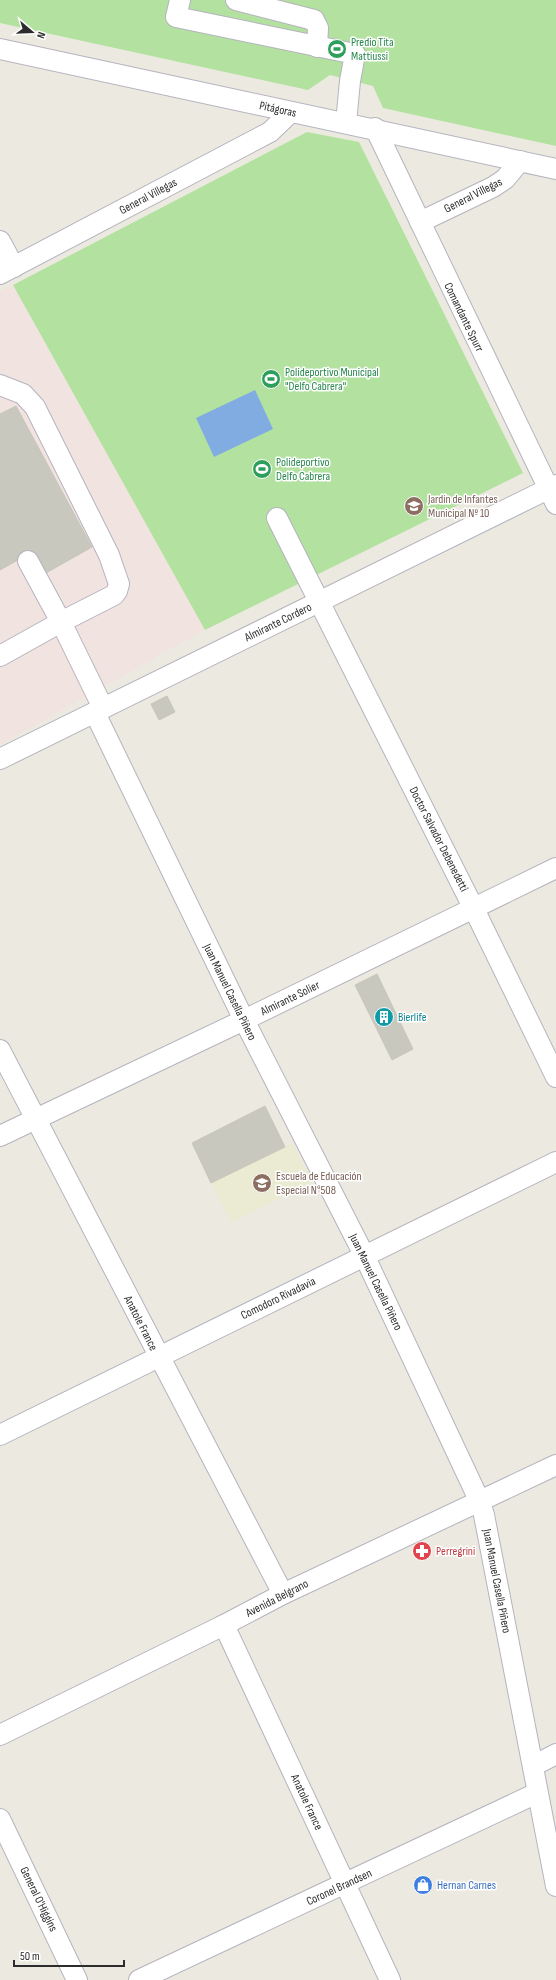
<svg xmlns="http://www.w3.org/2000/svg" width="556" height="1980" font-family="'Sofia Sans Condensed',sans-serif">
<rect width="100%" height="100%" fill="#eceae0"/>
<polygon fill="#ebead2" points="292,1143 312,1182 231,1223 211,1183"/>
<polygon fill="#f1e3df" points="13,285 205,630 0,745 0,292"/>
<g fill="#b3e2a0">
<polygon points="0,0 556,0 556,146 383,108 373,86 330,75 308,90 0,23"/>
<polygon points="307,132 359,142 523,473 205,630 13,285"/>
</g>
<polygon fill="#80ace1" points="255,390 273,429 214,457 196,418"/>
<g fill="#c8c8be" stroke="#c7c6ba">
<polygon points="16,406 92,547 46,573 34,551 0,570 0,414"/>
<polygon points="167,696 175,712 159,720 151,704"/>
<polygon points="377,974 413,1049 392,1060 355,985"/>
<polygon points="265,1106 285,1147 211,1183 192,1143"/>
</g>
<g fill="none" stroke-linecap="round" stroke-linejoin="round">
<defs>
<g id="minor">
<polyline points="180,0 176,17 355,54 350,81 346,123"/>
<polyline points="236,0 314,20 318,28 317,47"/>
<polyline points="0,49 556,169"/>
<polyline points="375,128 556,504"/>
<polyline points="420,222 493,187 505,179 520,161"/>
<polyline points="0,241 14,267"/>
<polyline points="0,274 270,132 291,112"/>
<polyline points="0,385 23,394 35,407 109,555 119,584 117,591 114,595 61,622 103,708"/>
<polyline points="277,518 474,909 556,1077"/>
<polyline points="0,656 61,622 28,561"/>
<polyline points="95,713 244,1020 364,1255 480,1502 484,1515 556,1886"/>
<polyline points="0,759 556,485"/>
<polyline points="0,1050 283,1594"/>
<polyline points="0,1136 244,1020 556,868"/>
<polyline points="0,1435 556,1162"/>
<polyline points="224,1625 390,1980"/>
<polyline points="0,1735 224,1625 283,1594 556,1465"/>
<polyline points="533,1766 556,1754"/>
<polyline points="0,1819 77,1980"/>
<polyline points="139,1980 537,1793"/>
</g>
</defs>
<use href="#minor" stroke="#b5b3be" stroke-width="22"/>
<use href="#minor" stroke="#fff" stroke-width="20"/>
</g>
<defs>
<symbol id="stadium-disc" viewBox="-11 -11 22 22"><circle r="9.5" fill="#2e9e5b" stroke="#fff"/><path d="M0-5a6.5 5 0 1 0 0 10a6.5 5 0 1 0 0-10ZM-3.5-1.8h7v3.6h-7Z" fill="#fff"/></symbol>
<symbol id="school-disc" viewBox="-11 -11 22 22"><circle r="9.5" fill="#8d6e63" stroke="#fff"/><path d="M0-5L7-2L0 1L-7-2ZM-4 1L0 2.5L4 1V4Q0 6-4 4Z" fill="#fff"/></symbol>
<symbol id="building-disc" viewBox="-11 -11 22 22"><circle r="9.5" fill="#0f9aa8" stroke="#fff"/><path d="M-4-6H4V6H1V3H-1V6H-4ZM-2.5-4.3h1.7v1.8h-1.7ZM.8-4.3h1.7v1.8H.8ZM-2.5-1h1.7V.8h-1.7ZM.8-1h1.7V.8H.8Z" fill="#fff"/></symbol>
<symbol id="pharmacy-disc" viewBox="-11 -11 22 22"><circle r="9.5" fill="#e0444e" stroke="#fff"/><path d="M-2-6h4v4h4v4h-4v4h-4v-4h-4v-4h4Z" fill="#fff"/></symbol>
<symbol id="shop-disc" viewBox="-11 -11 22 22"><circle r="9.5" fill="#3f7fe0" stroke="#fff"/><path d="M-5-2.5h2.3a2.7 3.5 0 0 1 5.4 0H5L5.5 6h-11ZM-1.5-2.5h3a1.5 2.3 0 0 0-3 0Z" fill="#fff"/></symbol>
</defs>
<g fill-rule="evenodd">
<use href="#stadium-disc" x="326" y="38" width="22" height="22"/>
<use href="#stadium-disc" x="260" y="368" width="22" height="22"/>
<use href="#stadium-disc" x="251" y="458" width="22" height="22"/>
<use href="#school-disc" x="403" y="495" width="22" height="22"/>
<use href="#building-disc" x="373" y="1006" width="22" height="22"/>
<use href="#school-disc" x="251" y="1172" width="22" height="22"/>
<use href="#pharmacy-disc" x="411" y="1540" width="22" height="22"/>
<use href="#shop-disc" x="412" y="1874" width="22" height="22"/>
</g>
<g text-anchor="middle" stroke-width="3" stroke-linejoin="round" paint-order="stroke">
<g font-size="12" fill="#27864d" stroke="#fff" text-anchor="start">
<text x="351" y="46">Predio Tita<tspan x="351" dy="14">Mattiussi</tspan></text>
<text x="285" y="376">Polideportivo Municipal<tspan x="285" dy="14">"Delfo Cabrera"</tspan></text>
<text x="276" y="466">Polideportivo<tspan x="276" dy="14">Delfo Cabrera</tspan></text>
</g>
<g font-size="12" fill="#2c2c2c" stroke="#fff">
<text transform="translate(278 109) rotate(12)" y="4">Pitágoras</text>
<text transform="translate(473 195) rotate(-27)" y="4">General Villegas</text>
<text transform="translate(148 196) rotate(-28)" y="4">General Villegas</text>
<text transform="translate(464 317) rotate(64)" y="4">Comandante Spurr</text>
<text transform="translate(278 622) rotate(-26)" y="4">Almirante Cordero</text>
<text transform="translate(439 839) rotate(63)" y="4">Doctor Salvador Debenedetti</text>
<text transform="translate(230 992) rotate(64)" y="4">Juan Manuel Casella Piñero</text>
<text transform="translate(290 998) rotate(-26)" y="4">Almirante Solier</text>
<text transform="translate(376 1282) rotate(64)" y="4">Juan Manuel Casella Piñero</text>
<text transform="translate(278 1298) rotate(-26)" y="4">Comodoro Rivadavia</text>
<text transform="translate(141 1323) rotate(63)" y="4">Anatole France</text>
<text transform="translate(497 1581) rotate(79)" y="4">Juan Manuel Casella Piñero</text>
<text transform="translate(277 1598) rotate(-27)" y="4">Avenida Belgrano</text>
<text transform="translate(307 1802) rotate(65)" y="4">Anatole France</text>
<text transform="translate(339 1887) rotate(-25)" y="4">Coronel Brandsen</text>
<text transform="translate(39 1899) rotate(64)" y="4">General O'Higgins</text>
</g>
<g font-size="12" fill="#785e54" stroke="#fff" text-anchor="start">
<text x="428" y="503">Jardín de Infantes<tspan x="428" dy="14">Municipal Nº 10</tspan></text>
<text x="276" y="1180">Escuela de Educación<tspan x="276" dy="14">Especial N°508</tspan></text>
</g>
<g font-size="12" fill="#0d838f" stroke="#fff" text-anchor="start">
<text x="398" y="1021">Bierlife</text>
</g>
<g font-size="12" fill="#be3a42" stroke="#fff" text-anchor="start">
<text x="436" y="1555">Perregrini</text>
</g>
<g font-size="12" fill="#366cbe" stroke="#fff" text-anchor="start">
<text x="437" y="1889">Hernan Carnes</text>
</g>
</g>
<g transform="translate(32 32) rotate(109)" stroke="#ffffff" stroke-width="3" paint-order="stroke">
<path d="M0-3L7 15L0 10L-7 15Z" fill="#2c2c2c"/>
<text y="-6" font-size="11" font-weight="bold" text-anchor="middle" fill="#2c2c2c">N</text>
</g>
<path d="M14 1960v6h110v-6" fill="none" stroke="#2c2c2c" stroke-width="2"/>
<text x="20" y="1960" font-size="12" fill="#2c2c2c" stroke="#ffffff" stroke-width="3" paint-order="stroke">50 m</text>
</svg>
